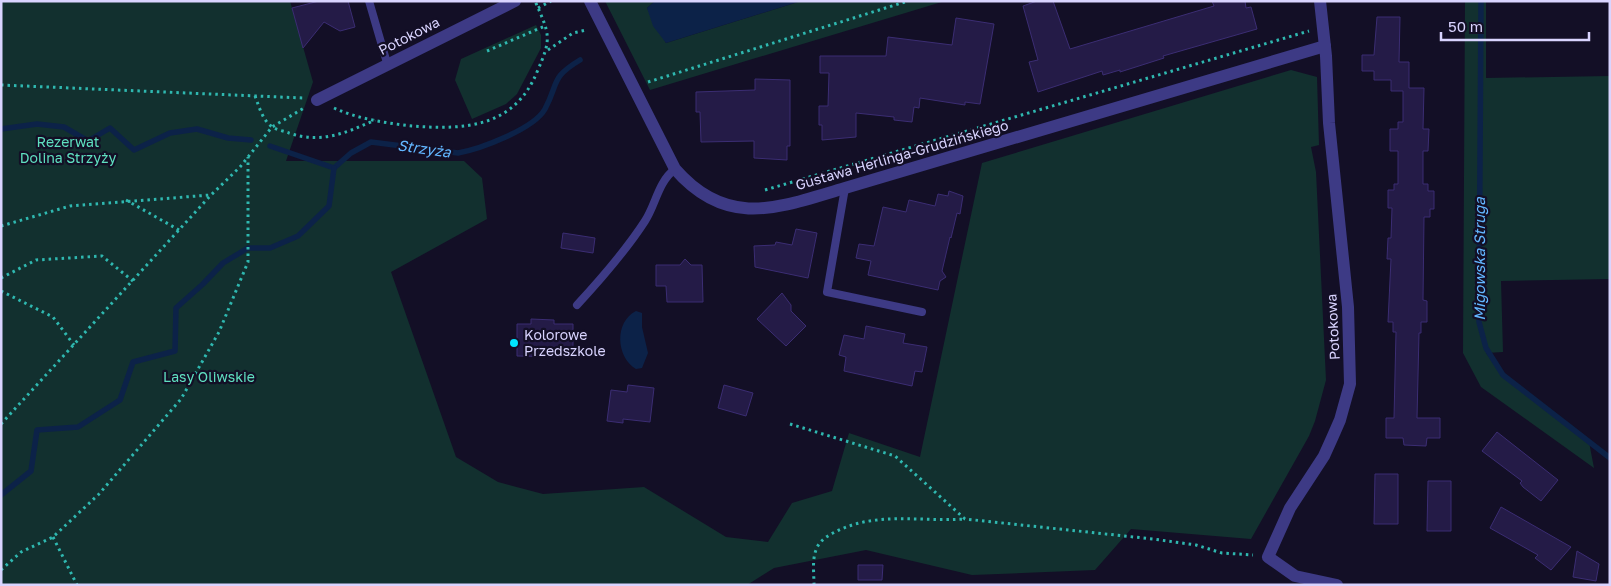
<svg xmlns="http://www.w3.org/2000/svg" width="1611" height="586" font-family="'Golos Text',sans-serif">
<rect width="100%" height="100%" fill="#130f26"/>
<g fill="#12302f">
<polygon points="1,1 290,1 313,82 286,161 464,161 482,178 487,219 391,272 456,457 498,482 543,494 644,487 726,537 768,542 792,503 832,491 849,433 920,457 982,163 1291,70 1317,77 1319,145 1311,147 1316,172 1326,380 1315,421 1309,436 1251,539 1131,529 1095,570 972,575 866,550 774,568 747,585 1,585"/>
<polygon points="605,1 655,1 647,8 666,43 801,1 945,1 650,90"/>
<polygon points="1465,1 1486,1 1486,78 1610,76 1610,279 1501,281 1503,352 1486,353 1502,374 1589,442 1594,468 1481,387 1463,353"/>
<polygon points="536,25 541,35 541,48 517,94 506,104 472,119 455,80 461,59"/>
</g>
<g fill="#0c2248">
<polygon points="655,1 801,1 666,43 653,26 647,8"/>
<path d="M636,311L642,313V327L648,353L642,368L636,369C616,357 614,322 636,311Z"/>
</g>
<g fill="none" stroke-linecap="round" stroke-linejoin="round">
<g stroke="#0c2248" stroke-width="5.5">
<polyline points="1481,1 1479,322 1486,348 1503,375 1610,458"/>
<polyline points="1,129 37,124 64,127 88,141 110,128 134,150 170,133 197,129 228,138 251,140"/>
<path d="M270,146L334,168L351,153L371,142L458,153C480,149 534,129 545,109C559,83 550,78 580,60"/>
<polyline points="1,495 31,471 37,430 78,427 120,400 133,362 175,351 176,308 203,284 223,263 248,248 270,248 298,236 329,206 334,168"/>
</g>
</g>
<g fill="#241b47" stroke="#3b2d73">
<polygon points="319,1 348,1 355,27 340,31 324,22 303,48 292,8"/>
<polygon points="1037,1 1053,1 1070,49 1214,6 1212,1 1245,1 1246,8 1251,7 1257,29 1163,56 1164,58 1120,72 1120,70 1103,75 1102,71 1038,92 1029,62 1038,60 1023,6"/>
<polygon points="1377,17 1400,17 1399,62 1409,62 1409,88 1424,88 1423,129 1429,129 1428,151 1423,151 1423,184 1428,184 1428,191 1434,191 1434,209 1430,209 1430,217 1424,217 1423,300 1427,301 1427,322 1421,322 1421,333 1419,333 1417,418 1440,418 1440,438 1427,438 1426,446 1404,445 1403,438 1386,438 1386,418 1394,418 1396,332 1393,332 1393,322 1388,322 1391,259 1387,259 1388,238 1391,238 1392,208 1388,208 1388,190 1394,190 1394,184 1398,184 1398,151 1390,151 1390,129 1398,129 1398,122 1403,122 1403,91 1391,91 1391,80 1374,80 1374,71 1362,71 1362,55 1374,55"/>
<polygon points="956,18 994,24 980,104 965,102 965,105 920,98 919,108 914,107 912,122 894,120 894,117 856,113 856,137 822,140 822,125 819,125 819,106 828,106 829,73 820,73 820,56 886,56 888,37 952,45"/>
<polygon points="755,79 790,80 790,146 787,146 787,160 754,158 754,141 701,142 700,112 696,112 696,92 755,90"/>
<polygon points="949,191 963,196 960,214 957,213 951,238 950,237 942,271 946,277 940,281 938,290 868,275 871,261 856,258 859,244 874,246 883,207 906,212 909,200 935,206 938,194 948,196"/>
<polygon points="796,229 817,233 808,278 755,267 754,246 775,245 776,242 792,245"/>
<polygon points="563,233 595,238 593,253 561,248"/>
<polygon points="685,259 691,265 702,265 703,302 667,302 666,286 656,286 656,265 680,265"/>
<polygon points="782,293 791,305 791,311 806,326 786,346 757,319"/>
<polygon points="531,319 554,320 554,324 573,324 573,357 517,356 517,324 531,324"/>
<polygon points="866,326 905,334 903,343 927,347 922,372 915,371 912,386 844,371 846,357 839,355 844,335 864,339"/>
<polygon points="628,385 654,388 650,422 623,419 623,423 607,421 611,390 627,392"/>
<polygon points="724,385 753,393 746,416 718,408"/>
<polygon points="1497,432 1558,480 1541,501 1523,487 1520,483 1522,481 1482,451"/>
<polygon points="1375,474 1398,474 1398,524 1374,524"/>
<polygon points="1428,481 1451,481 1451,531 1427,531"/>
<polygon points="1501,507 1571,547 1551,570 1535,558 1538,555 1490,528"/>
<polygon points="1577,551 1599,564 1596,581 1573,577"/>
<polygon points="858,565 883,565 882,580 858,580"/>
</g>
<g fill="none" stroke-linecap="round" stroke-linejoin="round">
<g stroke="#2fb8b0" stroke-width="3" stroke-dasharray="2.5 4" stroke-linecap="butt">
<polyline points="538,8 551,1"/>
<polyline points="548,50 573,33 586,30"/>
<polyline points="487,51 545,26"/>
<polyline points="648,82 908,1"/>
<polyline points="1,85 303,98"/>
<path d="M255,96C259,106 262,119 271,126C276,130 284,131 289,133C321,144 346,133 375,120"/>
<path d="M334,108C358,119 386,123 412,126C464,130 514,128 537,72C552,38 550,35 535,1"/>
<polyline points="765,190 1309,31"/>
<polyline points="126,200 179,230"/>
<polyline points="1,226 70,206 210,195"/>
<polyline points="1,278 36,260 102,256 133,281"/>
<polyline points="1,291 53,317 74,345"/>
<polyline points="1,424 211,195 240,167 272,127 304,108"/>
<polyline points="790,424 895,456 965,519 1153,539 1196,545 1222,553 1253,555"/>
<polyline points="53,537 77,585"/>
<polyline points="1,570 21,552 53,537 99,494 181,399 219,332 248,262 248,157"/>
<path d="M814,585C814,574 812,560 816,550C819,541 827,536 835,532C876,511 920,522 964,519"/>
</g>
<g stroke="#3d3a85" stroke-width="8">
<polyline points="369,1 387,63"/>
<polyline points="845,188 827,292 922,312"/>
<path d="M577,305C601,279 625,252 645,221C656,204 658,182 675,169"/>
</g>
<g stroke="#3d3a85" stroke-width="12">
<path d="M590,1L675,169C728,230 780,207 845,188L1325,46"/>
<polyline points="1320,1 1326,56 1329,123 1348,307 1350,384 1340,420 1333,436 1324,456 1290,508 1268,557 1295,576 1337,585"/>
<polyline points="317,100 515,1"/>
</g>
</g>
<circle fill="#00e5ff" stroke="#130f26" stroke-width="2" cx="514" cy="343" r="5"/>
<g text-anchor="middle" stroke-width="4.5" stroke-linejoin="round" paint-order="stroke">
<g font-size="14" fill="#d9d4ff" stroke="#130f26">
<text transform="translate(409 36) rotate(-27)" y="5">Potokowa</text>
<text transform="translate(902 155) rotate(-16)" y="5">Gustawa Herlinga-Grudzińskiego</text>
<text transform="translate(1333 327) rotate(-93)" y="5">Potokowa</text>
</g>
<g font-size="14" fill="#5fe0c0" stroke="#130f26">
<text x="68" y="147">Rezerwat<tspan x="68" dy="16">Dolina Strzyży</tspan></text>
<text x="209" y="382">Lasy Oliwskie</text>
</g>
<g font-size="14" fill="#d9d4ff" stroke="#130f26" text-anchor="start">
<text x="524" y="340">Kolorowe<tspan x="524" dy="16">Przedszkole</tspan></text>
</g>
<g font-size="15" font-style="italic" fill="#62b6ff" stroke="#130f26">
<text transform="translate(424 149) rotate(8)" y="5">Strzyża</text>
<text transform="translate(1480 259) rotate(-90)" y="5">Migowska Struga</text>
</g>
</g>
<rect width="1611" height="586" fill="none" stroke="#d9d4ff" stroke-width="5"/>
<path d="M1441 32v8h148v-8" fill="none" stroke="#d9d4ff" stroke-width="2.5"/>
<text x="1448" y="32" font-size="15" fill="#d9d4ff" stroke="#130f26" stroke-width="4" paint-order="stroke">50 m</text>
</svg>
